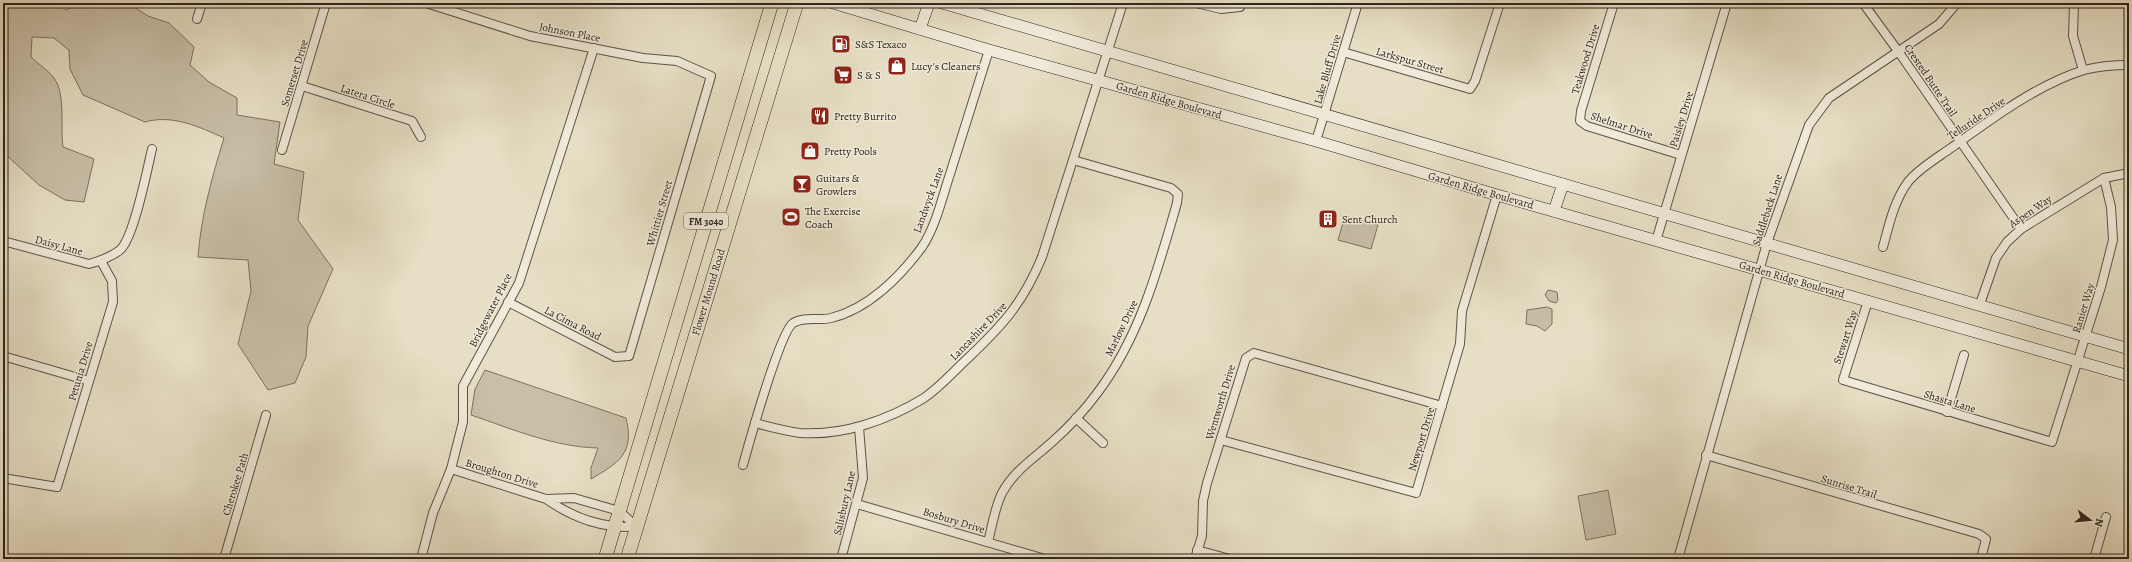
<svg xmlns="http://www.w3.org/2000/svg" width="2132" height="562" font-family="Alegreya,serif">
<rect width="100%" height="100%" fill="#e7dfc5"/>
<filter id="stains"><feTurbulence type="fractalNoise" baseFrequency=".005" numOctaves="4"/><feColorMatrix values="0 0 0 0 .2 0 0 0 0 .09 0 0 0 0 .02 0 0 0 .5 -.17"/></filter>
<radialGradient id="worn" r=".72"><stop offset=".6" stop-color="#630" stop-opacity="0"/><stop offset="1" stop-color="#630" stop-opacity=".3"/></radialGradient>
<g fill="#c8bfa8" stroke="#7b7262">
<path d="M3,3H57L66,10L80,3H128L148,16L169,23L194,47L190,65L209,82L237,98V115L280,122L274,164L304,172L298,220L333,269L308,326L306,357L295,383L268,390L238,344L251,291L248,260L198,257C201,216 212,177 224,138C200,127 172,114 145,122L83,95L70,69L69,50L54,38L32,37L31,57C38,64 48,70 54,78C66,94 60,127 63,147L94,159L84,202L65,200L39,185L3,152Z"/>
<polygon points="1345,216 1378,225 1371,249 1338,240"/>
<polygon points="1548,290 1557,292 1558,300 1556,303 1549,301 1545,295"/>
<polygon points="1547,307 1552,309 1552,324 1545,331 1537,326 1526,324 1527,310"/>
<path d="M485,370L626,418C635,454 618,463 591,479V468L598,448C554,447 512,429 471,415L475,389Z"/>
<polygon points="1608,490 1616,534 1586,540 1578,496"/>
</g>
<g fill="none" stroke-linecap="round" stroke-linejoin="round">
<defs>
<g id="minor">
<polyline points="426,3 530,36 643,58 677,61 711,76 629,356 615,357 508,302"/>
<polyline points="1196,3 1221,9 1240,7 1241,3"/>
<polyline points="1614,3 1581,111 1580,121 1587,126 1681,155"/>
<polyline points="1863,3 1898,51 2021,229"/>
<polyline points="2074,3 2073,36 2083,70"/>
<polyline points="197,19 202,3"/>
<polyline points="1343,52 1470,89 1475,81 1500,3"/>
<polyline points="302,86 412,121 421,137"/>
<polyline points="1316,141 1358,3"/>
<polyline points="282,150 326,3"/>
<path d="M3,241L89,264C100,261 111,257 120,250C134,238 147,170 152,149"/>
<polyline points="1656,241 1727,3"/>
<path d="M1883,247C1889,225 1894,201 1908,182C1918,169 1937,158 1951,148C1990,120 2038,84 2084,70C2099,66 2114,65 2129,65"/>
<polyline points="1868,301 1843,380 2052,442 2101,287 2113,240 2111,207 2104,178"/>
<polyline points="1980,304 1996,258 2007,242 2021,229 2104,178 2129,173"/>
<polyline points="3,356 89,381"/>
<polyline points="1947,412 1964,355"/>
<polyline points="1076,418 1103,443"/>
<path d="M755,423C770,427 785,431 800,433C843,436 888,420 924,398C940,387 953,372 967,359C1003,325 1023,303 1042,257L1123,3"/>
<polyline points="1221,440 1416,493 1460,344 1462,311 1497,195"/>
<polyline points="1706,455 1979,534 1986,539 1981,559"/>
<path d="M743,465C749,443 780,332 793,323C804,316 819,321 831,318C868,309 900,277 922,247C936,226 942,198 950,174C963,132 976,91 989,50"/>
<path d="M451,469L546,499L574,498L619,511L637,527C602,528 575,519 546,499"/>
<polyline points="3,478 57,487 113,302 112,281 101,261"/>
<polyline points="857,504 1045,559"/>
<path d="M988,542C992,526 995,507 1002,493C1014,471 1033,459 1051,443C1068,428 1085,410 1098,392C1140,336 1158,269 1177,203L1178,194L1171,188L1073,160"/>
<polyline points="1197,550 1230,559"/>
<polyline points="224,559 266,415"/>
<polyline points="421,559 433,513 451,469 463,422 463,386 519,283 594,48"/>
<polyline points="841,559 863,478 859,427"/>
<polyline points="1195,559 1202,536 1203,501 1207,483 1246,358 1254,353 1442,406"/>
<polyline points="1678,559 1767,243 1809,125 1829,98 1939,24 1957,3"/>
<polyline points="2094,559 2106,517"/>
</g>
<g id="secondary">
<polyline points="833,3 989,50 1316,141 1497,195 2129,376"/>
<polyline points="942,3 2129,349"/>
<polyline points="920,29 929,3"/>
<polyline points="1554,211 1563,184"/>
</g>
<g id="primary">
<polyline points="605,559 772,3"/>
<polyline points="627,559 797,3"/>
</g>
</defs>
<use href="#minor" stroke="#5c5447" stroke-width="10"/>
<use href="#secondary" stroke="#2e251d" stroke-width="12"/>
<use href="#primary" stroke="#2e251d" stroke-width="14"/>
<use href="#minor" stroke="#efead9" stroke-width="8"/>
<use href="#secondary" stroke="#efead9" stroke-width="11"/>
<use href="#primary" stroke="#e7dfc5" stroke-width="13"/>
</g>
<defs>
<symbol id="fuel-square" viewBox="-11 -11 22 22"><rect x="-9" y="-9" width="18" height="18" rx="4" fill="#8f2418" stroke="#efead9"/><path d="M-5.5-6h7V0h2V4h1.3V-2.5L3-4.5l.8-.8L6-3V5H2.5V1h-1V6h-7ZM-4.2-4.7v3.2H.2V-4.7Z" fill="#fff"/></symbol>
<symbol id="shop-square" viewBox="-11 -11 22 22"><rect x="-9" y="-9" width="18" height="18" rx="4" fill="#8f2418" stroke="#efead9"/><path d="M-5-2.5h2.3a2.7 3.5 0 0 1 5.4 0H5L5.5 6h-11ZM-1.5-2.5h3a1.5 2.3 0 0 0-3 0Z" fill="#fff"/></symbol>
<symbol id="supermarket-square" viewBox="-11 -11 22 22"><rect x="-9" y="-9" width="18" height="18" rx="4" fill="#8f2418" stroke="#efead9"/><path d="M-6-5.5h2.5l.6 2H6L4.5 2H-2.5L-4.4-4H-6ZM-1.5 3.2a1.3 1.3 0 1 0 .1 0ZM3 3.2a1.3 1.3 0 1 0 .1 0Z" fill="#fff"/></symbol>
<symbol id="restaurant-square" viewBox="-11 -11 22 22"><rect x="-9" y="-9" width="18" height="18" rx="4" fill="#8f2418" stroke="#efead9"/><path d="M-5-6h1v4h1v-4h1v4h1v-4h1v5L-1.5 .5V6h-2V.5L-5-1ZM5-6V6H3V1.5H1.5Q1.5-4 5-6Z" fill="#fff"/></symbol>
<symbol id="bar-square" viewBox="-11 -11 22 22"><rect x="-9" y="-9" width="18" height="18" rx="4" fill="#8f2418" stroke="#efead9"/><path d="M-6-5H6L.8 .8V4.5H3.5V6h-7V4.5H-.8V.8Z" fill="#fff"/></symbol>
<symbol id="stadium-square" viewBox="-11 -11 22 22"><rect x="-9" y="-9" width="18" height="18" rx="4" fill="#8f2418" stroke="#efead9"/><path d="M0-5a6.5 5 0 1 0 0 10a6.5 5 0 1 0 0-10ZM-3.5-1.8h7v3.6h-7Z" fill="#fff"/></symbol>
<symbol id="building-square" viewBox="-11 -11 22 22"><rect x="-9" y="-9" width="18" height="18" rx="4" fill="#8f2418" stroke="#efead9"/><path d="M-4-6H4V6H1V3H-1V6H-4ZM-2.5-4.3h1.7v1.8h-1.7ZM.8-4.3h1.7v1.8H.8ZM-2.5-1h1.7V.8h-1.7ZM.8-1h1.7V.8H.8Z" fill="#fff"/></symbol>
</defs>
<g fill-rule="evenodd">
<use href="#fuel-square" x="830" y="33" width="22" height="22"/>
<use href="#shop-square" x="886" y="55" width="22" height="22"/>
<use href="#supermarket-square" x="832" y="64" width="22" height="22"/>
<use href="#restaurant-square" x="809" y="105" width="22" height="22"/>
<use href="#shop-square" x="799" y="140" width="22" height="22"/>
<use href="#bar-square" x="791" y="173" width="22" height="22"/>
<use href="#stadium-square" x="780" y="206" width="22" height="22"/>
<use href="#building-square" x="1317" y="208" width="22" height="22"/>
</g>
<g text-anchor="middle" stroke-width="3" stroke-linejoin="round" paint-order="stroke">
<rect fill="#efead9" stroke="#686055" stroke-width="1" x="684" y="213" width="44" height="16" rx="3"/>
<g font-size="10" font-weight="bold" fill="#2e251d">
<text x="706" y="225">FM 3040</text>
</g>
<g font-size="11" fill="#2e251d" stroke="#efead9">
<text transform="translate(570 32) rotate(11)" y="4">Johnson Place</text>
<text transform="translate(1585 59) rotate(-73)" y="4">Teakwood Drive</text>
<text transform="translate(1410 60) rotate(16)" y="4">Larkspur Street</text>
<text transform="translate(1327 69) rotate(-74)" y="4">Lake Bluff Drive</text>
<text transform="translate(294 73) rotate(-73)" y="4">Somerset Drive</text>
<text transform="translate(1931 80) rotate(56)" y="4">Crested Butte Trail</text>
<text transform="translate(368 96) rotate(18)" y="4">Latera Circle</text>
<text transform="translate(1169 100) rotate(16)" y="4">Garden Ridge Boulevard</text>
<text transform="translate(1976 118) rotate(-34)" y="4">Telluride Drive</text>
<text transform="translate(1681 119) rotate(-73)" y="4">Paisley Drive</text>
<text transform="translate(1622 125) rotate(18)" y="4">Shelmar Drive</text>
<text transform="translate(1481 190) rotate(16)" y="4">Garden Ridge Boulevard</text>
<text transform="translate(928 200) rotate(-70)" y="4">Landwyck Lane</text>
<text transform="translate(1767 210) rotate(-72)" y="4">Saddleback Lane</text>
<text transform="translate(2030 211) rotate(-34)" y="4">Aspen Way</text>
<text transform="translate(659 213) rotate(-74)" y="4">Whittier Street</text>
<text transform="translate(59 245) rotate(15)" y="4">Daisy Lane</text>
<text transform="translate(1792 279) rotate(16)" y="4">Garden Ridge Boulevard</text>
<text transform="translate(708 292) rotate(-73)" y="4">Flower Mound Road</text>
<text transform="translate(2083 308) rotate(-73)" y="4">Ranier Way</text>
<text transform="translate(490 310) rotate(-63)" y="4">Bridgewater Place</text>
<text transform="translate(573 323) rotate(27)" y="4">La Cima Road</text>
<text transform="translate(1121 328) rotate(-64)" y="4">Marlow Drive</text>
<text transform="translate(978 331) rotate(-46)" y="4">Lancashire Drive</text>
<text transform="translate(1845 337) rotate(-72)" y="4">Stewart Way</text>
<text transform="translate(80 371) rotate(-73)" y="4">Petunia Drive</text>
<text transform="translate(1950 401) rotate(17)" y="4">Shasta Lane</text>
<text transform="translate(1220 402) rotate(-73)" y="4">Wentworth Drive</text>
<text transform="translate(1421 439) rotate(-73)" y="4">Newport Drive</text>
<text transform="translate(502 473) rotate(17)" y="4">Broughton Drive</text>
<text transform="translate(235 484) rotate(-73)" y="4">Cherokee Path</text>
<text transform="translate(1849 486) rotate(17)" y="4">Sunrise Trail</text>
<text transform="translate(844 503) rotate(-77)" y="4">Salisbury Lane</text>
<text transform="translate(954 520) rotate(17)" y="4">Bosbury Drive</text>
</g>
<g font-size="11" fill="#2e251d" stroke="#efead9" text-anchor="start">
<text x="855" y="48">S&amp;S Texaco</text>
<text x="911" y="70">Lucy's Cleaners</text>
<text x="857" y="79">S &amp; S</text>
<text x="834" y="120">Pretty Burrito</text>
<text x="824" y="155">Pretty Pools</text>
<text x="816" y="182">Guitars &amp;<tspan x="816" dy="13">Growlers</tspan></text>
<text x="805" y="215">The Exercise<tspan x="805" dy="13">Coach</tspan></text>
<text x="1342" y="223">Sent Church</text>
</g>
</g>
<rect width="2132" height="562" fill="none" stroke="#e7dfc5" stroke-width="16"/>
<rect x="4" y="4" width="2124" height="554" fill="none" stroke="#2e251d" stroke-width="2"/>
<rect x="8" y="8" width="2116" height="546" fill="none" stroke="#2e251d"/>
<g transform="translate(2090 520) rotate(106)" stroke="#efead9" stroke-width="3" paint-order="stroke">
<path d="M0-3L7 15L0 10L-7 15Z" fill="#2e251d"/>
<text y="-6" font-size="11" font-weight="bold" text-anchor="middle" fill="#2e251d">N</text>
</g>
<rect width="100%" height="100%" filter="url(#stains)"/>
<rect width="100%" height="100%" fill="url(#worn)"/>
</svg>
